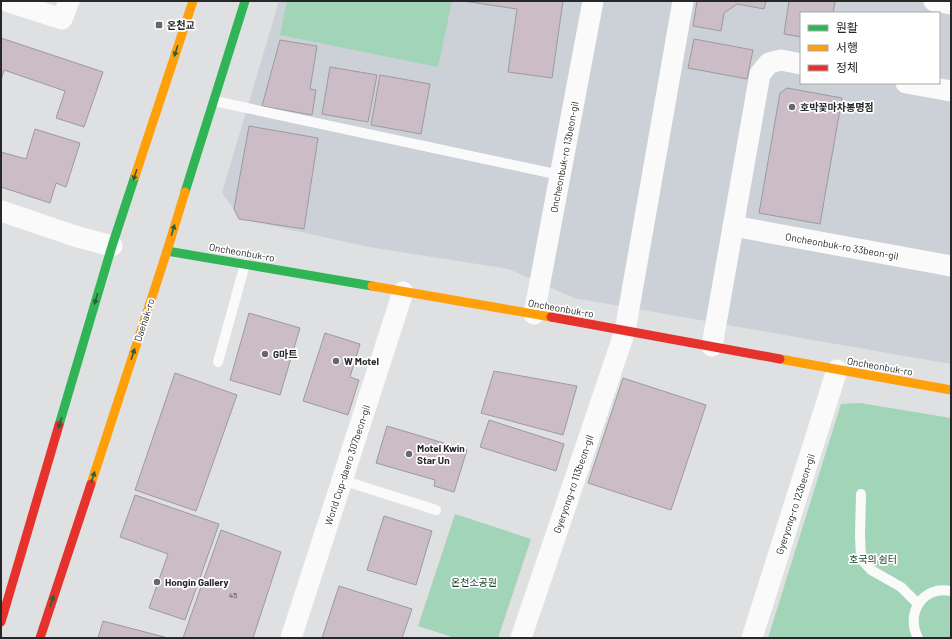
<svg xmlns="http://www.w3.org/2000/svg" width="952" height="639" font-family="Barlow,'Noto Sans KR',sans-serif">
<rect width="100%" height="100%" fill="#dee0e2"/>
<path fill="#cbd1d6" fill-rule="evenodd" d="M279,1H951V364L574,298L509,269L369,247L241,219L222,193ZM801,13H939V83H801Z"/>
<g fill="#a2d4b7">
<polygon points="287,1 452,1 438,67 280,35"/>
<polygon points="860,403 951,418 951,638 768,638 841,404"/>
<polygon points="455,514 531,539 498,638 455,638 418,626"/>
</g>
<g fill="#cbbcc6" stroke="#9b9b9d">
<polygon points="463,1 563,1 552,78 508,72 517,9"/>
<polygon points="697,1 766,1 764,9 737,4 724,13 721,31 693,26"/>
<polygon points="789,1 835,1 833,13 801,13 801,37 784,34"/>
<polygon points="1,38 103,72 84,127 56,118 65,91 4,70 1,80"/>
<polygon points="694,39 753,50 747,79 688,68"/>
<polygon points="280,40 317,46 310,89 316,90 312,115 262,106"/>
<polygon points="330,67 377,75 368,122 322,114"/>
<polygon points="380,75 430,84 421,134 371,125"/>
<polygon points="787,88 842,98 820,224 759,213 780,93"/>
<polygon points="249,126 318,138 304,229 239,219 234,209"/>
<polygon points="35,129 80,143 66,187 56,183 50,203 1,187 1,152 26,159"/>
<polygon points="249,313 300,328 280,395 230,380"/>
<polygon points="325,333 360,344 350,377 359,380 348,415 303,401"/>
<polygon points="494,371 577,386 563,435 481,413"/>
<polygon points="175,373 237,395 196,511 135,490"/>
<polygon points="623,378 706,405 671,510 588,483"/>
<polygon points="489,420 564,444 556,471 480,447"/>
<polygon points="387,426 467,450 454,492 434,486 435,480 376,463"/>
<polygon points="135,495 219,524 185,620 149,608 168,554 120,537"/>
<polygon points="384,516 432,531 416,585 367,570"/>
<polygon points="221,530 281,552 253,638 183,638"/>
<polygon points="339,586 412,609 402,638 322,638"/>
<polygon points="103,621 168,638 98,638"/>
</g>
<g fill="none" stroke-linecap="round" stroke-linejoin="round">
<g stroke="#fafafb" stroke-width="10">
<polyline points="214,101 560,175"/>
<polyline points="218,362 245,264"/>
<polyline points="342,480 436,510"/>
<polyline points="861,494 860,536 861,559 871,570 901,587 918,604"/>
<path d="M918,638C905,613 923,585 951,591"/>
</g>
<g stroke="#fafafb" stroke-width="21">
<polyline points="6,1 62,19 69,1"/>
<polyline points="934,1 951,4"/>
<polyline points="906,83 951,91"/>
<polyline points="1,211 78,237 112,246"/>
<polyline points="733,226 951,266"/>
<polyline points="534,314 593,1"/>
<polyline points="712,346 760,74 769,63 781,60 801,64"/>
<polyline points="291,638 403,292"/>
<polyline points="521,638 625,331 683,1"/>
<polyline points="752,638 837,370"/>
</g>
<g stroke="#30b455" stroke-width="9">
<polyline points="185,192 245,1"/>
<polyline points="167,251 372,286"/>
<polyline points="59,425 112,246 135,176"/>
</g>
<g stroke="#ff9f0a" stroke-width="9">
<polyline points="135,176 193,1"/>
<polyline points="372,286 551,317"/>
<polyline points="780,359 951,390"/>
<polyline points="91,484 167,251 185,192"/>
</g>
<g stroke="#e5322d" stroke-width="9">
<polyline points="551,317 780,359"/>
<polyline points="1,622 59,425"/>
<polyline points="40,638 91,484"/>
</g>
</g>
<defs><path id="oneway-solid" d="M-6-.8H1V-3.2L6.5 0L1 3.2V.8H-6Z"/></defs>
<g fill="#2a5f3a">
<use href="#oneway-solid" transform="translate(176 51) rotate(108)"/>
<use href="#oneway-solid" transform="translate(135 175) rotate(108)"/>
<use href="#oneway-solid" transform="translate(173 230) rotate(-73)"/>
<use href="#oneway-solid" transform="translate(96 299) rotate(106)"/>
<use href="#oneway-solid" transform="translate(133 354) rotate(-72)"/>
<use href="#oneway-solid" transform="translate(60 423) rotate(106)"/>
<use href="#oneway-solid" transform="translate(93 477) rotate(-72)"/>
<use href="#oneway-solid" transform="translate(52 601) rotate(-72)"/>
</g>
<g fill="#666869" stroke="#fff" stroke-width="1.5">
<rect x="155" y="21" width="8" height="8" rx="2"/>
<circle cx="792" cy="107" r="4"/>
<circle cx="265" cy="354" r="4"/>
<circle cx="336" cy="361" r="4"/>
<circle cx="409" cy="454" r="4"/>
<circle cx="157" cy="582" r="4"/>
</g>
<g text-anchor="middle" stroke-width="3.5" stroke-linejoin="round" paint-order="stroke">
<g font-size="8" fill="#4f4c50">
<text x="233" y="598">45</text>
</g>
<g font-size="10" font-weight="bold" fill="#262728" stroke="#fff" text-anchor="start">
<text x="167" y="29">온천교</text>
<text x="800" y="111">호박꽃마차봉명점</text>
<text x="273" y="358">G마트</text>
<text x="344" y="365">W Motel</text>
<text x="417" y="452">Motel Kwin<tspan x="417" dy="12">Star Un</tspan></text>
<text x="165" y="586">Hongin Gallery</text>
</g>
<g font-size="10" fill="#262728" stroke="#fff">
<text transform="translate(564 157) rotate(-79)" y="4">Oncheonbuk-ro 13beon-gil</text>
<text transform="translate(842 246) rotate(10)" y="4">Oncheonbuk-ro 33beon-gil</text>
<text transform="translate(242 252) rotate(10)" y="4">Oncheonbuk-ro</text>
<text transform="translate(561 308) rotate(10)" y="4">Oncheonbuk-ro</text>
<text transform="translate(144 320) rotate(-72)" y="4">Daehak-ro</text>
<text transform="translate(880 366) rotate(10)" y="4">Oncheonbuk-ro</text>
<text transform="translate(347 465) rotate(-72)" y="4">World Cup-daero 307beon-gil</text>
<text transform="translate(573 484) rotate(-71)" y="4">Gyeryong-ro 113beon-gil</text>
<text transform="translate(795 504) rotate(-72)" y="4">Gyeryong-ro 123beon-gil</text>
</g>
<g font-size="10" fill="#184029" stroke="#fff">
<text x="873" y="563">호국의 쉼터</text>
<text x="474" y="586">온천소공원</text>
</g>
</g>
<rect width="952" height="639" fill="none" stroke="#262728" stroke-width="4"/>
<rect x="800" y="12" width="140" height="72" fill="#ffffff" stroke="#a8a9a9"/>
<rect x="808" y="25" width="20" height="6" fill="#30b455" stroke="#a8a9a9"/>
<text x="836" y="32" font-size="12" fill="#262728">원활</text>
<rect x="808" y="45" width="20" height="6" fill="#ff9f0a" stroke="#a8a9a9"/>
<text x="836" y="52" font-size="12" fill="#262728">서행</text>
<rect x="808" y="65" width="20" height="6" fill="#e5322d" stroke="#a8a9a9"/>
<text x="836" y="72" font-size="12" fill="#262728">정체</text>
</svg>
